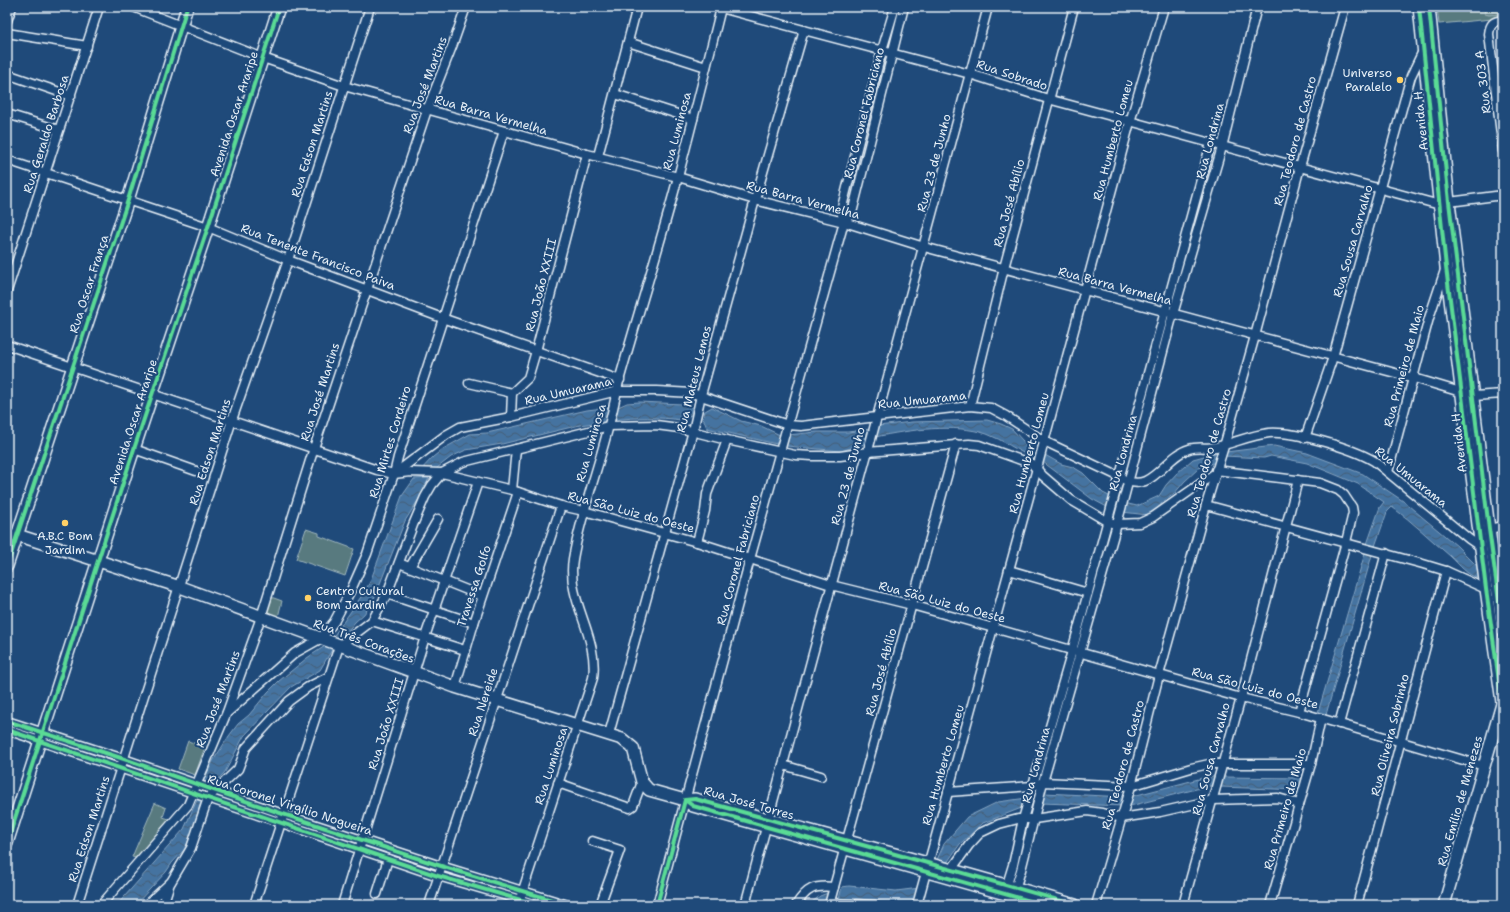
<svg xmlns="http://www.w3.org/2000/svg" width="1510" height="912" font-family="'Shantell Sans',sans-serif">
<defs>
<pattern id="grass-dots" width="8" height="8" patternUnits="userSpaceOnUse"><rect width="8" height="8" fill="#587a7f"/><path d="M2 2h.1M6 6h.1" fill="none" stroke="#4f6164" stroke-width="1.8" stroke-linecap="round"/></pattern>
<pattern id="water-waves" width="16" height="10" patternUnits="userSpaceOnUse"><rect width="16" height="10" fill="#4473a0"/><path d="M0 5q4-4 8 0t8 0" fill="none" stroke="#455e75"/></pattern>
</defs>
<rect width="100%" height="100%" fill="#1f4a7a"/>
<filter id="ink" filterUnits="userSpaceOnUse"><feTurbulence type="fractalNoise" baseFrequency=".025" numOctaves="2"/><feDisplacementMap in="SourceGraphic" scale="8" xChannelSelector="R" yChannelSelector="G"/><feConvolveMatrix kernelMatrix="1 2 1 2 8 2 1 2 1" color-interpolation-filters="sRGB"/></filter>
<g filter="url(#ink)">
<polygon fill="url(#grass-dots)" stroke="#a0b6bc" points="1484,7 1501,9 1501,14 1489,15 1485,14"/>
<g fill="#587a7f" stroke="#a0b6bc">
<polygon points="1437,7 1484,7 1485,14 1489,15 1501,14 1501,9 1492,10 1490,7 1503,7 1503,18 1439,24"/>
<polygon points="306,529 319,533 319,536 354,549 345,576 296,559"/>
<polygon points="271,597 282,601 278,617 266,613"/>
<polygon points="188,741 205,747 195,775 178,769"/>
<polygon points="155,803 166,808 163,817 172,820 136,858 132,857"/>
</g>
<g fill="url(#water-waves)" stroke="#86a5c3">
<path d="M639,402L682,404L692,407L691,415L681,420C659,417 636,417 614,420L618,407L627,403Z"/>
<polygon points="611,407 608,421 580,425 502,444 466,450 451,457 432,472 418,473 433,457 443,449 470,434 487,433 587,410"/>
<polygon points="712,407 741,421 761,426 782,436 781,445 707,428 703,418 705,411"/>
<path d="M987,420L1001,424L1012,429L1033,452L1031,457C1016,450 1003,440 987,434C954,423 909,430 875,437L878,426L912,422Z"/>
<polygon points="871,429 867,443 841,451 786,446 788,435 816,432 848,432"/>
<path d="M1274,446L1307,453L1363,474L1403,501L1457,546L1476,565L1480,579C1466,575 1460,565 1450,556C1431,540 1413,522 1392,507L1387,512L1374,549L1366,547L1380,507L1384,502L1358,484L1307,463L1271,456L1264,458L1224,456L1226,452Z"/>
<polygon points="1219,452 1216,462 1199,468 1184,482 1174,494 1163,502 1157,509 1148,515 1122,512 1124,503 1137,506 1159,496 1166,485 1177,473 1193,459"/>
<polygon points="1045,455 1061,464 1073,467 1083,473 1103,493 1111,497 1107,507 1092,499 1043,462"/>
<polygon points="429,478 420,497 405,521 373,601 364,614 355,622 338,643 330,641 363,594 370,582 402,496 414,479"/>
<polygon points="1365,553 1372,555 1325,718 1317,716"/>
<polygon points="325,646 333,648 320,670 291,687 244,736 225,772 211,787 202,784 213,761 229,736 238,724 249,715 268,692 279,681 307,658"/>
<polygon points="1210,776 1218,776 1215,786 1208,786 1130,806 1133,796"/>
<polygon points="1223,777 1304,778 1301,790 1220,787"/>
<polygon points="1044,793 1126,797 1124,806 1041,803"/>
<polygon points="1027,798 1024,807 983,823 960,844 946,864 936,862 944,844 967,817 998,802"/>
<polygon points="197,800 201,801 192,833 184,850 172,863 166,872 135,905 117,905 184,829"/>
<polygon points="849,886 896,891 920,888 916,901 909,904 859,899 839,899 842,887"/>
<polygon points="830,892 827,903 820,905 808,905 820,896"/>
</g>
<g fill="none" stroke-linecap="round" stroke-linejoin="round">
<defs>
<g id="street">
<polyline points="133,7 263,58 344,86 587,154 678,177 755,200 844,222 924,247 1414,378 1474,396 1503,394"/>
<polyline points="717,7 970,74 1048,99 1440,205 1449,202 1503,195"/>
<path d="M1503,20C1493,21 1490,24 1489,34L1503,151"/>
<polyline points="7,21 12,7"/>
<polyline points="7,33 87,46"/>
<polyline points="628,42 706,67"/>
<polyline points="7,74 71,96"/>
<polyline points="615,94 693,119"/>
<polyline points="7,114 59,130"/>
<polyline points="598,156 637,7"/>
<polyline points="7,160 208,227 288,260 442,318 620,380"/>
<polyline points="844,222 841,211 882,50 895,7"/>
<polyline points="7,291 99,7"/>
<polyline points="7,345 377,470 394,474 410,472 442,473 512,490 561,506 584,511 697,542 831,585 912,605 1241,698 1299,712 1484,766"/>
<polyline points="469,383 512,393"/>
<polyline points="970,406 1004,268 1074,7"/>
<polyline points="511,417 512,393 528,378 536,351 587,154"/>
<polyline points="1305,438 1333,357 1411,76 1423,51"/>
<polyline points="134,449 199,472"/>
<polyline points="1216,470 1320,483 1338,490 1344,495 1352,507 1353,513 1346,542 1299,712"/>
<polyline points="1388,472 1429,318 1445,270"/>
<path d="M394,474L446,435L460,427L511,417L617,391H657L692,393L788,425L801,426L970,406L991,408L1006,416L1044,441L1120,477C1151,498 1164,456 1189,449C1198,446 1207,449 1216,447C1234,443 1251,435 1269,433C1294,431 1352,448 1374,461L1469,539L1482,548"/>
<polyline points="512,490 516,449"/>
<polyline points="1206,505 1423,564 1446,571 1486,589"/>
<polyline points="1489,529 1503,526"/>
<polyline points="7,532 17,535"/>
<polyline points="697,542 705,511 707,494 727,440"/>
<polyline points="399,563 482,596"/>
<polyline points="410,567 438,519"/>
<polyline points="1009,570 1088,593"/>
<polyline points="387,594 474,623"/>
<polyline points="372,621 465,650"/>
<polyline points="455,687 474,623 518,492"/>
<polyline points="228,712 295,653 320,639 334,622 351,590 367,554 394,474 398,457 504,131"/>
<polyline points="7,721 124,759 283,814 441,866 568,905"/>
<polyline points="1339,724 1386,553"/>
<polyline points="7,730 438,876 538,905"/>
<polyline points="609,734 693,431 701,395 755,200 804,30"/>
<polyline points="783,765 821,776"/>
<polyline points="558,783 630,808 633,806 642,782"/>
<polyline points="948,792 1033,786 1043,782 1131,786 1191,768 1209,764 1311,764"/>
<polyline points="592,841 620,850 600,905"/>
<polyline points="951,870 969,845 980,833 999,824 1018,819 1034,819 1087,811 1102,813 1121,818 1160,812 1213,800 1278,798 1299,804"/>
<polyline points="1005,891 1013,865 1023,819 1072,651 1211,143"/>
<polyline points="377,894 388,859"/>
<polyline points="830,903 875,905"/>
<polyline points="77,905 232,420 288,260 370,7"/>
<polyline points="101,905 188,805 227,712 261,617 314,448 427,110 453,44 466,7"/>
<polyline points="146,905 171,882 191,848 208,798 238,769 246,748 289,701 308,687 328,677"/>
<polyline points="163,905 170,883"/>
<polyline points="254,905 339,646 372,621 387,594 413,525 425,497 432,485 442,473 463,462 609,426 656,425 679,428 727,440 795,455 812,456 840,456 867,452 969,444 979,445 1032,464 1043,476 1071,500 1108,522 1117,524 1140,523 1153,517 1214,474"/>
<polyline points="342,905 425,637 478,482"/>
<polyline points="429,905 561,506"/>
<path d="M518,905L593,678C599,635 566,601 573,559C581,513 598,470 609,425C613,410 616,395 619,381C638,313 660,245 678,177C693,121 707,64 721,8"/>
<polyline points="657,905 750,559 844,222 852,213 904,7"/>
<polyline points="745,905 988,7"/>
<path d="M796,905C807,888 814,885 834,887"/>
<polyline points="829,905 956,444"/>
<polyline points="917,905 1037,468 1130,122 1164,7"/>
<polyline points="1010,905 1021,870 1043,782 1117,524 1173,314 1222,147 1257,7"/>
<polyline points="1096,905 1131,786 1159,675 1206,505 1225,443 1255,336 1300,167 1345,7"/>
<polyline points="1183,905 1241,698 1298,480"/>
<polyline points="1270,905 1311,764 1321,718"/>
<path d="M1357,905C1387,794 1416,682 1446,571"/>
</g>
<g id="secondary">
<polyline points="1419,7 1446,267 1486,589 1503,709"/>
<polyline points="1429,7 1449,202 1489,529 1503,630"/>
<polyline points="17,535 180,587 455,687 622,739 633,748 642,782 649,790 685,800 693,806 1044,905"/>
<polyline points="7,566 128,200 187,7"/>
<path d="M685,800L695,799C822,834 949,868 1075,905"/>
<polyline points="7,843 134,449 208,227 279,7"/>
<polyline points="1444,905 1502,704"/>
</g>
</defs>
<use href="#street" stroke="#e8f1f8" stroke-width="11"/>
<use href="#secondary" stroke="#e8f1f8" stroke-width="14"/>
<use href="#street" stroke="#1f4a7a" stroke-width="8"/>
<use href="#secondary" stroke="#1f4a7a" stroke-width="11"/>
<defs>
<g id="cycleway">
<polyline points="1419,7 1446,267 1486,589 1503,709"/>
<polyline points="1429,7 1449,202 1489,529 1503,630"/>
<polyline points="7,566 128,200 187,7"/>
<polyline points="7,721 124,759 283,814 441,866 568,905"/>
<polyline points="7,730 438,876 538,905"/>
<path d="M685,800L695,799C822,834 949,868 1075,905"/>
<polyline points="685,800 693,806 1044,905"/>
<polyline points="7,843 134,449 208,227 279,7"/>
<polyline points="657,905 685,800"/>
</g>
</defs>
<use href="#cycleway" stroke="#1f4a7a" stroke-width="6"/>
<use href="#cycleway" stroke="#5adb95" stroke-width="4"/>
</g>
</g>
<g fill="#ffd166" stroke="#1f4a7a" stroke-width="1.5">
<circle cx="1400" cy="80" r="4"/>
<circle cx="65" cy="523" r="4"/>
<circle cx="308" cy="598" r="4"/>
</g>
<g text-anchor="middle" stroke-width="4" stroke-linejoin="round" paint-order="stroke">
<g font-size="12" fill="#e8f1f8" stroke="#1f4a7a" text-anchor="end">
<text x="1392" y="77">Universo<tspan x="1392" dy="14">Paralelo</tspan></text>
<text x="65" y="540" text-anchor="middle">A.B.C Bom<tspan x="65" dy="14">Jardim</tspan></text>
<text x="316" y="595" text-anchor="start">Centro Cultural<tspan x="316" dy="14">Bom Jardim</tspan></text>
</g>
<g font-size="12" fill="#e8f1f8" stroke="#1f4a7a">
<text transform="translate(1012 75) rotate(18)" y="4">Rua Sobrado</text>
<text transform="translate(1483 82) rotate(-97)" y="4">Rua 303 A</text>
<text transform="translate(425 85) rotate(-69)" y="4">Rua José Martins</text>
<text transform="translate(864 113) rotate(-76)" y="4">Rua Coronel Fabriciano</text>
<text transform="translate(234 114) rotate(-72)" y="4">Avenida Oscar Araripe</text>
<text transform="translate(491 115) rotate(16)" y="4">Rua Barra Vermelha</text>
<text transform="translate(1421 121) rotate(-96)" y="4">Avenida H</text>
<text transform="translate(677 131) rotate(-75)" y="4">Rua Luminosa</text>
<text transform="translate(46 134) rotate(-72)" y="4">Rua Geraldo Barbosa</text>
<text transform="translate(1113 140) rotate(-75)" y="4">Rua Humberto Lomeu</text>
<text transform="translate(1210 141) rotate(-75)" y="4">Rua Londrina</text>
<text transform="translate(1295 141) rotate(-75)" y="4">Rua Teodoro de Castro</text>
<text transform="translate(312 144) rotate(-72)" y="4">Rua Edson Martins</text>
<text transform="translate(934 163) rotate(-75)" y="4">Rua 23 de Junho</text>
<text transform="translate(803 200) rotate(15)" y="4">Rua Barra Vermelha</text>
<text transform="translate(1009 203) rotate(-75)" y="4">Rua José Abílio</text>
<text transform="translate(1353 241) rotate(-74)" y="4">Rua Sousa Carvalho</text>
<text transform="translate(318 257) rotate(21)" y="4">Rua Tenente Francisco Paiva</text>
<text transform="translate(89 284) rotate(-72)" y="4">Rua Oscar França</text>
<text transform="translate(541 285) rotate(-76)" y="4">Rua João XXIII</text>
<text transform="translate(1115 286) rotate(15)" y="4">Rua Barra Vermelha</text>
<text transform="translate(1404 366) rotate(-75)" y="4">Rua Primeiro de Maio</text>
<text transform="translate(694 379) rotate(-76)" y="4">Rua Mateus Lemos</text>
<text transform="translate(568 391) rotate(-13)" y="4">Rua Umuarama</text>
<text transform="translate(320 392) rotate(-72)" y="4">Rua José Martins</text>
<text transform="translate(922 400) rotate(-6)" y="4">Rua Umuarama</text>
<text transform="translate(133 422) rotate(-72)" y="4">Avenida Oscar Araripe</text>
<text transform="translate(390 442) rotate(-73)" y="4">Rua Mirtes Cordeiro</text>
<text transform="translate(591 443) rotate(-74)" y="4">Rua Luminosa</text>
<text transform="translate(1459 443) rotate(-97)" y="4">Avenida H</text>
<text transform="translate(210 452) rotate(-72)" y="4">Rua Edson Martins</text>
<text transform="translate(1029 453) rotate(-75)" y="4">Rua Humberto Lomeu</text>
<text transform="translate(1123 453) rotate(-75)" y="4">Rua Londrina</text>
<text transform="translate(1209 453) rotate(-74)" y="4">Rua Teodoro de Castro</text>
<text transform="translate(848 476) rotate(-75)" y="4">Rua 23 de Junho</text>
<text transform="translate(1411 477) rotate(39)" y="4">Rua Umuarama</text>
<text transform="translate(631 512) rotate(15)" y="4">Rua São Luiz do Oeste</text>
<text transform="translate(738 560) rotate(-75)" y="4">Rua Coronel Fabriciano</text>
<text transform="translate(474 586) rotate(-72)" y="4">Travessa Golfo</text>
<text transform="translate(942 602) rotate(15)" y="4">Rua São Luiz do Oeste</text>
<text transform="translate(364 641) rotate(20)" y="4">Rua Três Corações</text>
<text transform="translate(881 672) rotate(-75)" y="4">Rua José Abílio</text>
<text transform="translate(1255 688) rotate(15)" y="4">Rua São Luiz do Oeste</text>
<text transform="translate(218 699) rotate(-69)" y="4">Rua José Martins</text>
<text transform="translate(483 702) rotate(-72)" y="4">Rua Nereide</text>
<text transform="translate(386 724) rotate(-73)" y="4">Rua João XXIII</text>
<text transform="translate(1390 735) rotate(-76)" y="4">Rua Oliveira Sobrinho</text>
<text transform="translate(1211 759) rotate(-75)" y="4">Rua Sousa Carvalho</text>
<text transform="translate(943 765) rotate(-74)" y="4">Rua Humberto Lomeu</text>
<text transform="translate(1036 765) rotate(-75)" y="4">Rua Londrina</text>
<text transform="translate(1123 765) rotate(-75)" y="4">Rua Teodoro de Castro</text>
<text transform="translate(551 766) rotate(-72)" y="4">Rua Luminosa</text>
<text transform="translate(1460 801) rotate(-74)" y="4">Rua Emílio de Menezes</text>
<text transform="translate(749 803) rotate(16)" y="4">Rua José Torres</text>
<text transform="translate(290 805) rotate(18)" y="4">Rua Coronel Virgílio Nogueira</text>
<text transform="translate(1285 809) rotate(-74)" y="4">Rua Primeiro de Maio</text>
<text transform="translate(89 829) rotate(-72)" y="4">Rua Edson Martins</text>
</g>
</g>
<rect width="1510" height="912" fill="none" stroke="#1f4a7a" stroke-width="24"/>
<rect x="12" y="12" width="1486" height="888" fill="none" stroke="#e8f1f8" stroke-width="1.5" filter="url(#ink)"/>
</svg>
